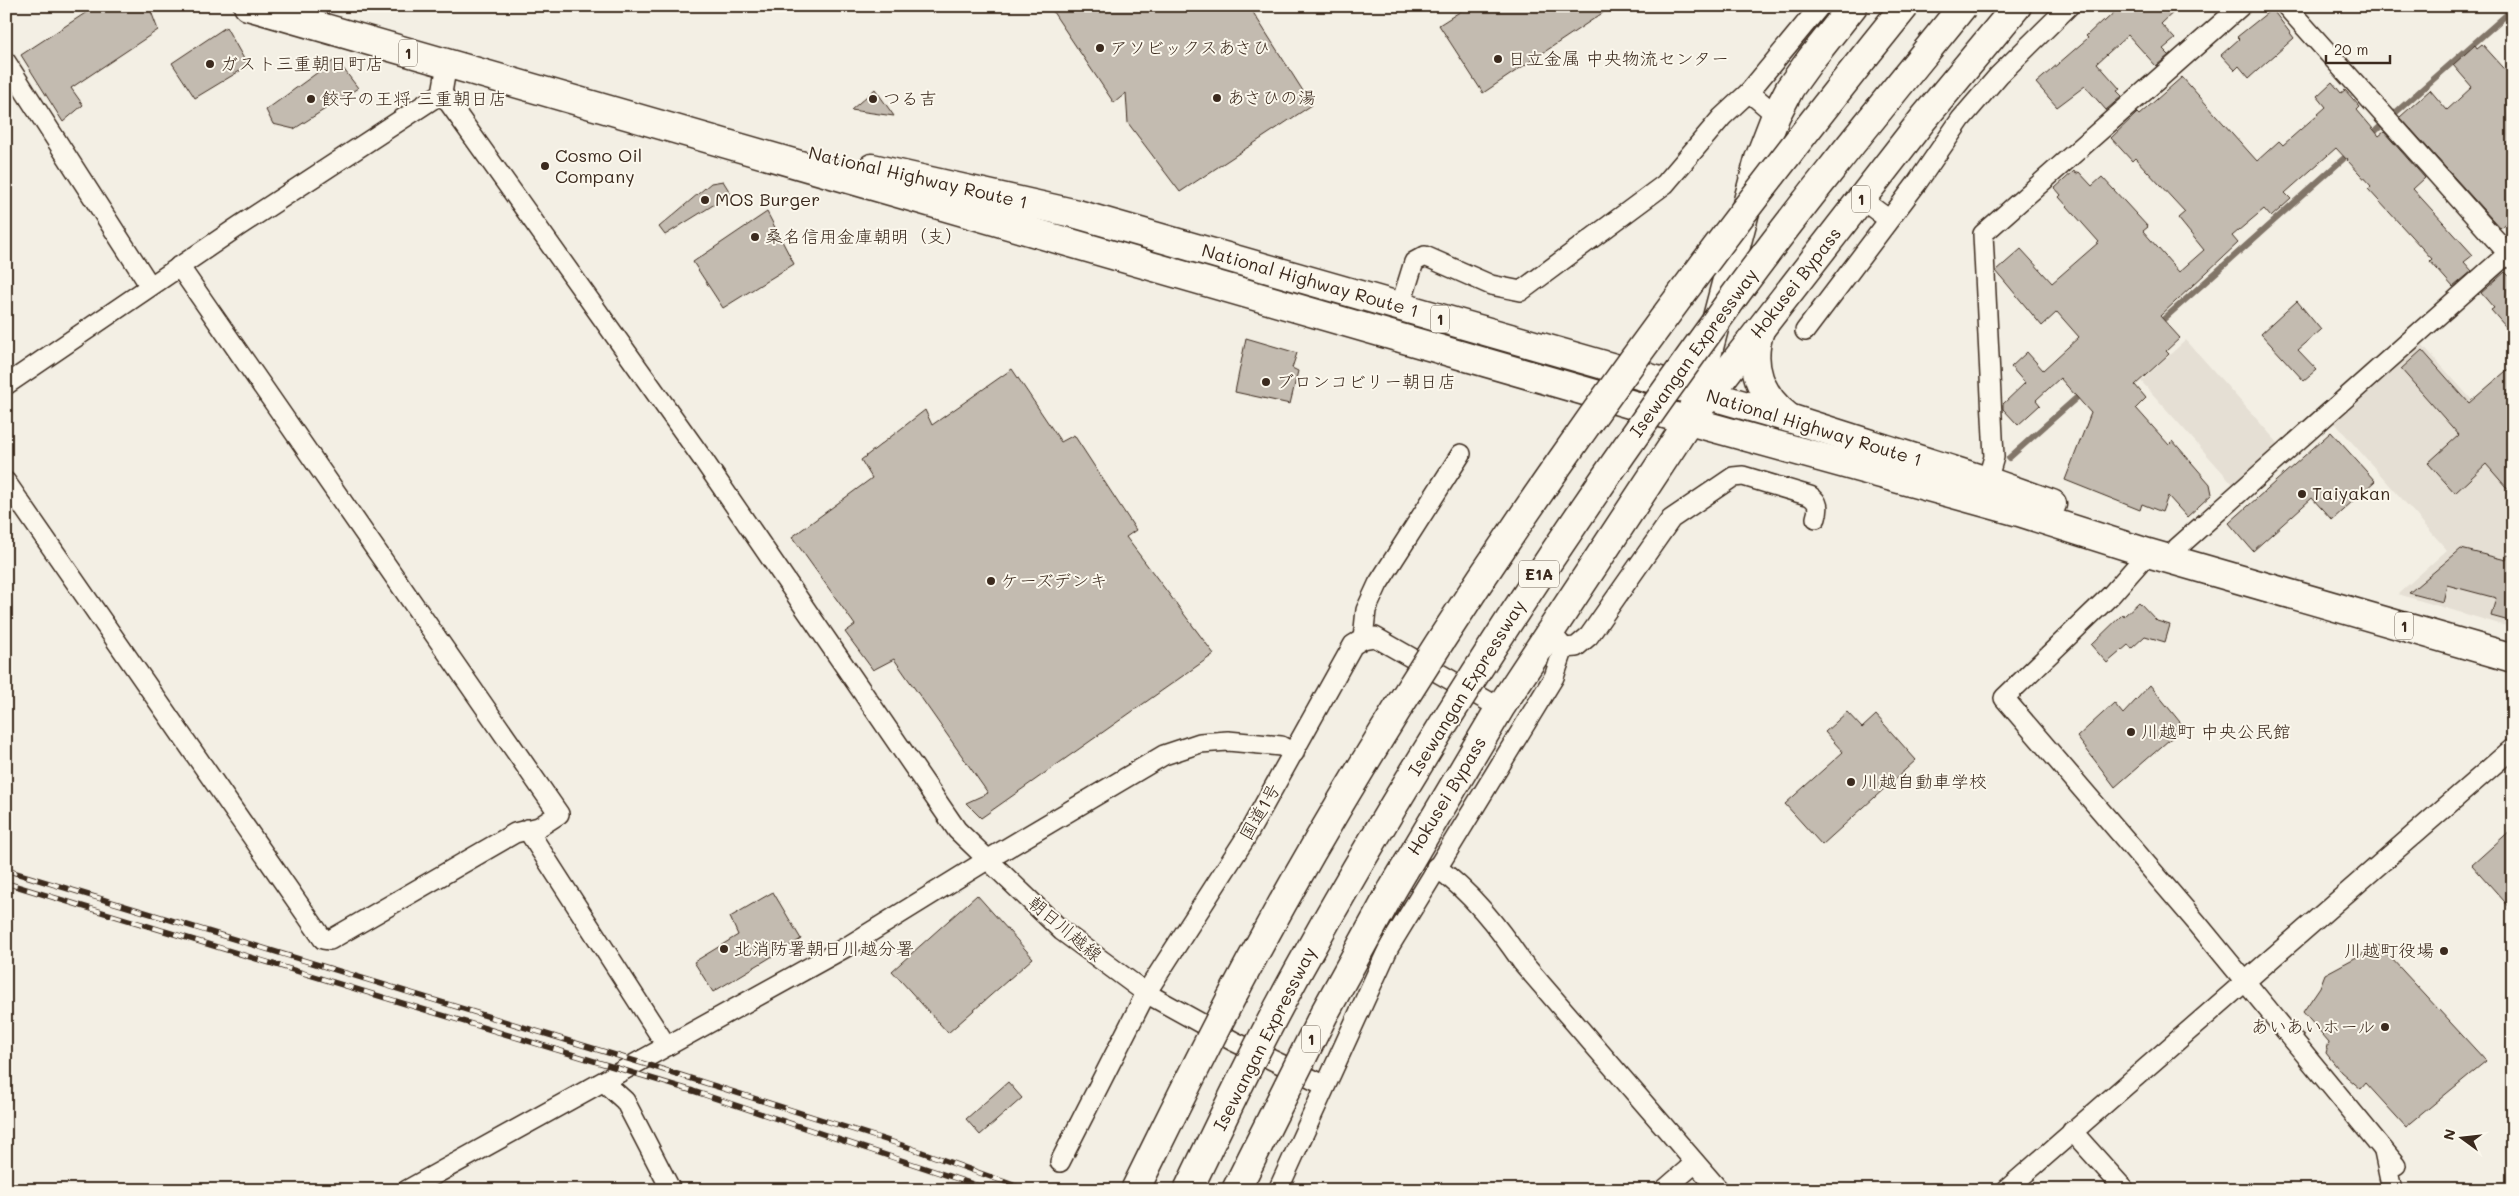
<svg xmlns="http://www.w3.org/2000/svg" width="2519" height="1196" font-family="Mali,'Klee One',sans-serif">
<rect width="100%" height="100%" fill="#f3efe4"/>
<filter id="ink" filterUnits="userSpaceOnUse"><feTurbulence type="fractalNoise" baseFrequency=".02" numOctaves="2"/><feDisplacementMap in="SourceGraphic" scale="10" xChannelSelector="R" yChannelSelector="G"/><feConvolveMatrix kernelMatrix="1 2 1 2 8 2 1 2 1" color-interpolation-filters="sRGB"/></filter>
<g filter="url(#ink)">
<g fill="#e5dfd4">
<polygon points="415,6 482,6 434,12"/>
<polygon points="2186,340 2278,443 2233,484 2141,381"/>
<polygon points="2421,343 2513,446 2513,628 2398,594 2447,550 2334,422"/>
</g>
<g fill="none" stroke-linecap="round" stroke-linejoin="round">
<g stroke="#817468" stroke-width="6">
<polyline points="2394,114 2513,9"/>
<polyline points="2370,136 2382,125"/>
<polyline points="2157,325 2351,152"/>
<polyline points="2009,458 2083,392"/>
</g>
</g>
<g fill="#c3bbb0" stroke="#3b2a1e">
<polygon points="96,6 149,6 158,30 71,88 83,105 63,122 21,55"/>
<polygon points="1049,6 1249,6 1312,105 1180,192 1128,123 1126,93 1114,103"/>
<polygon points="1469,6 1613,6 1483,93 1439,25"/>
<polygon points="2121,6 2180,6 2161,24 2175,39 2163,49 2169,55 2156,66 2128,35 2097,63 2120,89 2117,91 2122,96 2106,110 2085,86 2057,107 2036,83 2088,38 2086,36 2103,20 2104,22"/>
<polygon points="2272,9 2294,38 2249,78 2239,66 2235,70 2221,55 2239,39 2237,37"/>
<polygon points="226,27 248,66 195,98 172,63"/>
<polygon points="2482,44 2513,78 2513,216 2500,228 2400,117 2430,90 2447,110 2472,87 2453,65 2475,45 2477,48"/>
<polygon points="336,59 358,88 294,129 273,124 266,110"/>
<polygon points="2182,77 2257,161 2279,141 2283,145 2326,107 2317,96 2332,82 2341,93 2345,90 2360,107 2357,110 2379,136 2384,132 2425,178 2413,189 2473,255 2464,262 2472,271 2453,287 2430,261 2432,259 2368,189 2371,186 2336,148 2285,193 2291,199 2271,217 2264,209 2232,236 2238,243 2160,316 2180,338 2166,351 2169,354 2135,385 2146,398 2136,408 2169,445 2173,441 2210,484 2212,494 2187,517 2168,496 2162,512 2142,504 2140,510 2065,480 2091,413 2060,378 2036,400 2040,405 2018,425 2003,409 2003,404 2025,383 2011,367 2027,352 2043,370 2079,337 2057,312 2042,326 1996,271 2021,249 2052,283 2099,242 2059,197 2061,195 2055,188 2074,171 2076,174 2079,172 2092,186 2102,177 2148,227 2143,231 2179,272 2204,250 2178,218 2185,212 2135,158 2132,161 2111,138 2137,113 2139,115"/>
<polygon points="875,89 894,116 851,110"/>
<polygon points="723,181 731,194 665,235 659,227 711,183"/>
<polygon points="767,212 794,264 723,308 693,262"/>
<polygon points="2505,272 2513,280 2513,335 2491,310 2494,308 2481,293"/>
<polygon points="2297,301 2321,330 2298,350 2317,370 2304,381 2261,334"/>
<polygon points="1246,338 1297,353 1292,368 1298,371 1290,404 1235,392"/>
<polygon points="2422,350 2469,403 2513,365 2513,438 2506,444 2513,452 2513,495 2486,464 2455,493 2428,463 2459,435 2401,369"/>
<polygon points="1012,369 1061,442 1074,435 1136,530 1126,537 1214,654 981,818 966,803 988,793 894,659 873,670 845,632 855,625 792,537 872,478 861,460 925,410 932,425"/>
<polygon points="2331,432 2375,481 2332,520 2312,498 2253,551 2229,523"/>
<polygon points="2461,549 2506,560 2507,555 2513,556 2513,622 2491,616 2496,598 2447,585 2443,602 2409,593"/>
<polygon points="2139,602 2157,621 2170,625 2165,642 2145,636 2132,648 2128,645 2107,663 2091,645 2123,614 2124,616"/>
<polygon points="2150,685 2184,727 2115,787 2077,737 2114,703 2123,714"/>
<polygon points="1847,712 1862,728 1876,715 1916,760 1822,845 1785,804 1843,752 1825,732"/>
<polygon points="2513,828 2513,911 2472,865"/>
<polygon points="773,892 801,939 713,992 694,962 738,935 730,917"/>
<polygon points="977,895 1033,958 948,1033 892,971"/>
<polygon points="2379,945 2486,1061 2406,1127 2366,1083 2361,1089 2341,1072 2326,1053 2329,1042 2303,1012 2320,987 2325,974"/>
<polygon points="1008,1082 1022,1098 980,1135 966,1119"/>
</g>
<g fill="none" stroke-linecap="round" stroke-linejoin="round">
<defs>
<g id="minor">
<polyline points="2286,6 2513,259"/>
<polyline points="6,62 150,286"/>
<polyline points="1749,92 1776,115"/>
<polyline points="442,93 702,458 957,830 1062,931 1146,993 1233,1041 1324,1085"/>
<polyline points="1861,199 1888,219"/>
<polyline points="1400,307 1414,262 1425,256 1491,285 1521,291 1665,184 1722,117 1749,92 1820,6"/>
<polyline points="1805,331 1917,183 1961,119 1999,75 2069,6"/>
<polyline points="6,385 239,226 442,93 447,64"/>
<polyline points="1987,481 1994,457 1983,234 2241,6"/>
<polyline points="6,482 323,939 330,940 515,833 539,827 559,814 179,266"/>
<polyline points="2177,548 2513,249"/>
<polyline points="2148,553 2111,595 2004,698 2197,923 2396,1165"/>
<polyline points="1363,639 1366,610 1378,584 1461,454"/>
<path d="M1564,648L1576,647L1589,636L1671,519L1733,477L1743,476L1810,496C1819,502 1819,508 1816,518"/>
<polyline points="527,829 666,1045"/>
<path d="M1436,867C1471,892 1498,927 1522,962L1719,1190"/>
<polyline points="604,1082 625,1101 671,1190"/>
<polyline points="2072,1131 2125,1190"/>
<polyline points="2384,1152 2392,1190"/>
<polyline points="1060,1162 1146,993 1245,839 1353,645 1363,639 1375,637 1500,708"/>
<polyline points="407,1190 848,946 987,860 1164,755 1200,743 1228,741 1281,746 1294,753"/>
<polyline points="1278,1190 1389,947 1554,677 1564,648 1549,630"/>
<polyline points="1664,1190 1695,1163"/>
<polyline points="2006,1190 2513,748"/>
</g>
<g id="trunk">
<polyline points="248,6 1689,421 2019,512 2148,553 2513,658"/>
<polyline points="872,168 1077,214 1789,418 1987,481 2052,504"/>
<path d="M1760,330C1748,365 1760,396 1789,418"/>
<polyline points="1693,408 1759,159 1776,115 1790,88 1811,59 1853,6"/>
<polyline points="1391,892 1500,708 1689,421 1924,118 2017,6"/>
</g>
</defs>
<use href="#minor" stroke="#3b2a1e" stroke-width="22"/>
<use href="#trunk" stroke="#3b2a1e" stroke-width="31"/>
<use href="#minor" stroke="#fbf7ec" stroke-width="19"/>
<use href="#trunk" stroke="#fbf7ec" stroke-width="28"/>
<defs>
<g id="rail">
<polyline points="6,870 658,1068 905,1146 1027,1190"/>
<polyline points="6,883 693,1091 991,1190"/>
</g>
</defs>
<use href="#rail" stroke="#3b2a1e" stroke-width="5.5"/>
<use href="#rail" stroke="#fbf7ec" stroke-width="4" stroke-dasharray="11" stroke-linecap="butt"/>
<defs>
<polyline id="trunk-bridge" points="1236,1190 1324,1014 1391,892"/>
<g id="motorway-bridge">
<path d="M1135,1190C1174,1111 1212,1032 1254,955C1437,617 1664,305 1905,6"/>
<path d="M1188,1190C1223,1117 1258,1044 1297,973C1428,736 1577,510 1738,291C1809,194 1887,100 1963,6"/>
</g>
</defs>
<use href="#trunk-bridge" stroke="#3b2a1e" stroke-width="31" stroke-linecap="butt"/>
<use href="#motorway-bridge" stroke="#3b2a1e" stroke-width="31" stroke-linecap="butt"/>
<use href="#trunk-bridge" stroke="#fbf7ec" stroke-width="28"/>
<use href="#motorway-bridge" stroke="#fbf7ec" stroke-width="28"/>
</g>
</g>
<g fill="#3b2a1e" stroke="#fbf7ec" stroke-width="2">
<circle cx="1100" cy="48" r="5"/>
<circle cx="1498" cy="59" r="5"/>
<circle cx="210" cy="64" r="5"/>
<circle cx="1217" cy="98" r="5"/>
<circle cx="311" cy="99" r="5"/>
<circle cx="873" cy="99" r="5"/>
<circle cx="545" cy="166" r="5"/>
<circle cx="705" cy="200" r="5"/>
<circle cx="755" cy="237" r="5"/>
<circle cx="1266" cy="382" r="5"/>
<circle cx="2302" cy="494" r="5"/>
<circle cx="991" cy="581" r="5"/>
<circle cx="2131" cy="732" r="5"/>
<circle cx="1851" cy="782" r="5"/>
<circle cx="724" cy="949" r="5"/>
<circle cx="2444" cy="951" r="5"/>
<circle cx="2385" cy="1027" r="5"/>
</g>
<g text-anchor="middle" stroke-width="4" stroke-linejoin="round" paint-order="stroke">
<g fill="#fbf7ec" stroke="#75685c" stroke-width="1">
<rect x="399" y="39.5" width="18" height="27" rx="4"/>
<rect x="1852" y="185.5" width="18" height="27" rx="4"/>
<rect x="1431" y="305.5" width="18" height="27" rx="4"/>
<rect x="1519" y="560.5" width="40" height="27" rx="4"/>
<rect x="2395" y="612.5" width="18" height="27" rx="4"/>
<rect x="1302" y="1025.5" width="18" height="27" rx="4"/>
</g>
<g font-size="16" font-weight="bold" fill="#3b2a1e">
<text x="408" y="59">1</text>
<text x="1861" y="205">1</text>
<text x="1440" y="325">1</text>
<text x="1539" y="580">E1A</text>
<text x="2404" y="632">1</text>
<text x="1311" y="1045">1</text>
</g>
<g font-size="18" fill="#3b2a1e" stroke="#fbf7ec" text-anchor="start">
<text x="1110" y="54">アソビックスあさひ</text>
<text x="1508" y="65">日立金属 中央物流センター</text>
<text x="220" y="70">ガスト三重朝日町店</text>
<text x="1227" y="104">あさひの湯</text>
<text x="321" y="105">餃子の王将 三重朝日店</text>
<text x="883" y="105">つる吉</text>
<text x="555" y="162">Cosmo Oil<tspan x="555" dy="21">Company</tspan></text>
<text x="715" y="206">MOS Burger</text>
<text x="765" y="243">桑名信用金庫朝明（支）</text>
<text x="1276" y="388">ブロンコビリー朝日店</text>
<text x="2312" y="500">Taiyakan</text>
<text x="1001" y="587">ケーズデンキ</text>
<text x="2141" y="738">川越町 中央公民館</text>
<text x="1861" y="788">川越自動車学校</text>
<text x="734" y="955">北消防署朝日川越分署</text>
<text x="2434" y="957" text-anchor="end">川越町役場</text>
<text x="2375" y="1033" text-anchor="end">あいあいホール</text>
</g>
<g font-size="18" fill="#3b2a1e" stroke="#fbf7ec">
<text transform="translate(918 178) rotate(13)" y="6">National Highway Route 1</text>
<text transform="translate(1310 281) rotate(16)" y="6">National Highway Route 1</text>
<text transform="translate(1796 283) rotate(-52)" y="6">Hokusei Bypass</text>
<text transform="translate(1694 353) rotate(-54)" y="6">Isewangan Expressway</text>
<text transform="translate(1814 428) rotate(17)" y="6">National Highway Route 1</text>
<text transform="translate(1467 688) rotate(-58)" y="6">Isewangan Expressway</text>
<text transform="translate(1447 796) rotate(-59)" y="6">Hokusei Bypass</text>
<text transform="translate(1260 812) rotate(-60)" y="6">国道1号</text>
<text transform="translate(1065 929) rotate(40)" y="6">朝日川越線</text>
<text transform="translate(1265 1039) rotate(-63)" y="6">Isewangan Expressway</text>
</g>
</g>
<rect width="2519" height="1196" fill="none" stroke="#fbf7ec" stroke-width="25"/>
<rect x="12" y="12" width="2494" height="1171" fill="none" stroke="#3b2a1e" stroke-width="2" filter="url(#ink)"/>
<g transform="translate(2462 1138) rotate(285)" stroke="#fbf7ec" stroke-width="4" paint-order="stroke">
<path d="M0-4L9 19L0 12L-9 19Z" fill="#3b2a1e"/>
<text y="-8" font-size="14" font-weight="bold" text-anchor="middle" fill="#3b2a1e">N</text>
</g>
<path d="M2326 55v8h64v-8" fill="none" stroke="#3b2a1e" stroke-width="2.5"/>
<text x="2334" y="55" font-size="15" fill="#3b2a1e" stroke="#fbf7ec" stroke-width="4" paint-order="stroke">20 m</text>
</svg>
